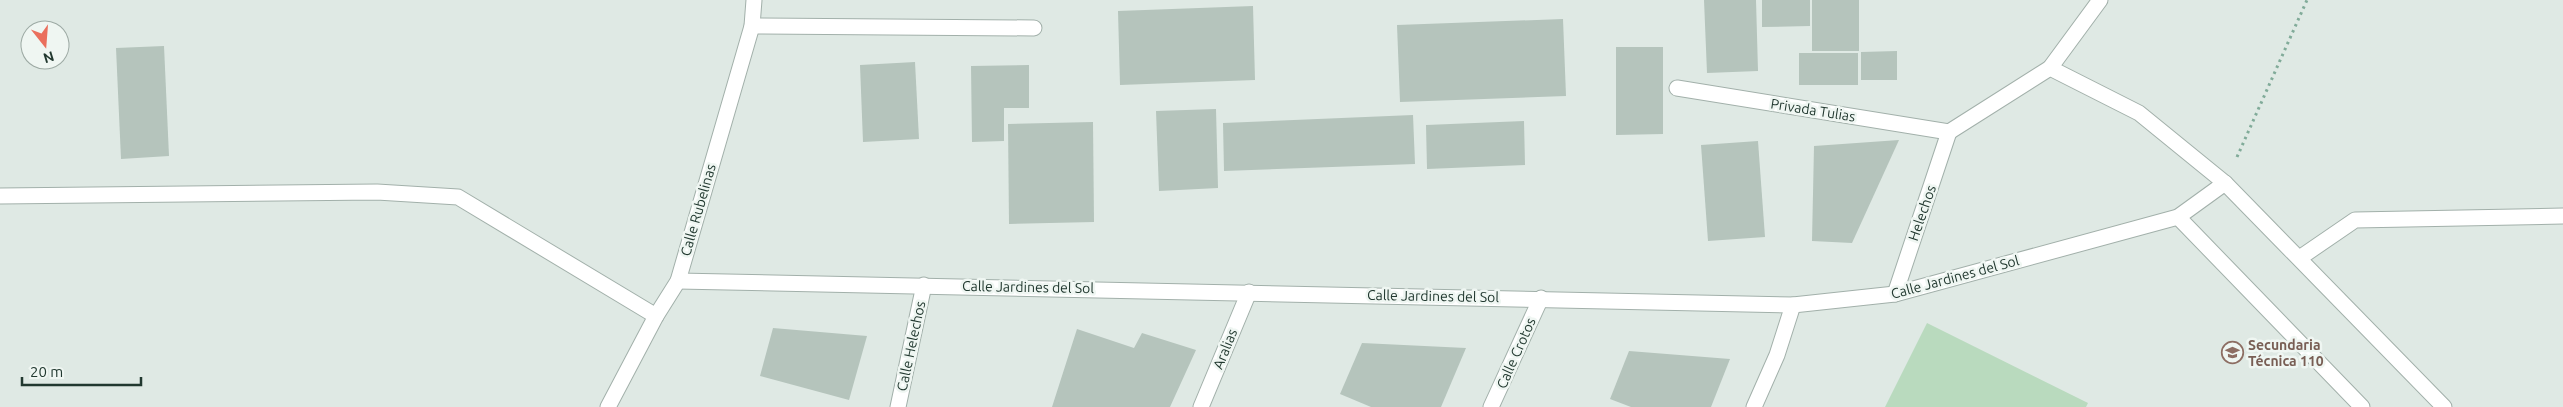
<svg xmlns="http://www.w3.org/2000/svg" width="2563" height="407" font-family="Ubuntu,sans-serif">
<rect width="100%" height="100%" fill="#dfe9e4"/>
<polygon fill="#b9dabe" points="1927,323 2088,403 2086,407 1885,407"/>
<g fill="#b5c4bc">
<polygon points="1704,0 1756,0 1758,71 1707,73"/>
<polygon points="1762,0 1810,0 1810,26 1762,27"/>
<rect x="1812" y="0" width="47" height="51"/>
<polygon points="1253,6 1255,80 1120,85 1118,11"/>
<polygon points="1563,19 1566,96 1400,102 1397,25"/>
<polygon points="164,46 169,156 121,159 116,48"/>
<polygon points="1616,47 1663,47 1663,134 1616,135"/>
<polygon points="1897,51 1897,80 1861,80 1861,52"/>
<rect x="1799" y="53" width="59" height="32"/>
<polygon points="915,62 919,139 863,142 860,65"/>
<polygon points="1029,65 1029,108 1004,108 1004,141 972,142 971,66"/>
<polygon points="1216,109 1218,188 1159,191 1156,111"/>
<polygon points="1413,115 1415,164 1224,171 1223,123"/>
<polygon points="1524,121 1525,165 1427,169 1426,125"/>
<polygon points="1093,122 1094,222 1009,224 1008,124"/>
<polygon points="1899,140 1852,243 1812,241 1814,146"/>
<polygon points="1758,141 1765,237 1708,241 1701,145"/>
<polygon points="773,328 867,336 849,400 760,376"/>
<polygon points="1077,329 1134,348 1142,333 1196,350 1170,407 1052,407"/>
<polygon points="1362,343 1466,348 1441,407 1371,407 1340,394"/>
<polygon points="1629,351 1730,359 1711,407 1631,407 1610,399"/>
</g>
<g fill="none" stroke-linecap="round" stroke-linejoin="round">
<defs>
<polyline id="lane" points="2301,257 2355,220 2563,216"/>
<g id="street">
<polyline points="752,26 1034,28"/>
<polyline points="2050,68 2100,0"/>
<polyline points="1677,88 1949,132"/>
<polyline points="1949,132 2050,68 2139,113 2225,183 2444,407"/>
<polyline points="0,196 377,192 458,197 656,316"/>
<polyline points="2178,217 2362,407"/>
<polyline points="678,281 1793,305 1895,294 2178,217 2225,183"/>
<polyline points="1895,294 1949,132"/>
<polyline points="608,407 656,316 678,281 752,26 754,0"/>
<polyline points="898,407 924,285"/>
<polyline points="1201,407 1249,292"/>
<polyline points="1491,407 1541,298"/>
<polyline points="1754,407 1777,355 1793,305"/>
</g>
</defs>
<use href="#lane" stroke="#a2b0aa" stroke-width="17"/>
<use href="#street" stroke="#a2b0aa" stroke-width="17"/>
<polyline stroke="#81ab99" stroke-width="3" stroke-dasharray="2.5 4" stroke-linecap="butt" points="2237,157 2307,0"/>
<use href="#lane" stroke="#fff" stroke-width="15"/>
<use href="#street" stroke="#fff" stroke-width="15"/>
</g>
<defs>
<symbol id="school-ring" viewBox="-11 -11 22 22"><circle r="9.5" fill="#eff6f2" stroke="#8d6e63" stroke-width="1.5"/><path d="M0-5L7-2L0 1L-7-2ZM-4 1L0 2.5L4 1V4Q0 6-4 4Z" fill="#8d6e63"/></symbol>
</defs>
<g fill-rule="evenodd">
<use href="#school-ring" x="2220" y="340" width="25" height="25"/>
</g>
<g text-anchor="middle" stroke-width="5" stroke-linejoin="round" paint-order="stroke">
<g font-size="14" fill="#21382f" stroke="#eff6f2">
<text transform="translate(1813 110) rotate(9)" y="5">Privada Tulias</text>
<text transform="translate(698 210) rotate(-74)" y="5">Calle Rubelinas</text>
<text transform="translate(1922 213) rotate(-71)" y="5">Helechos</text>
<text transform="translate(1955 277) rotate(-15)" y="5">Calle Jardines del Sol</text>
<text transform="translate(1028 287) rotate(1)" y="5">Calle Jardines del Sol</text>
<text transform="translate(1433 296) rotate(1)" y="5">Calle Jardines del Sol</text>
<text transform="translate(911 346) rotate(-78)" y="5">Calle Helechos</text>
<text transform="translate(1225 349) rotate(-68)" y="5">Aralias</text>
<text transform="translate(1516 353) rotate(-66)" y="5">Calle Crotos</text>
</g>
<g font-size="14" font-weight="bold" fill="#785e54" stroke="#eff6f2" text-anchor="start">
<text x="2248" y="350">Secundaria<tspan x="2248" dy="16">Técnica 110</tspan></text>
</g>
</g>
<g transform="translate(45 45) rotate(163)"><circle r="24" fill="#eff6f2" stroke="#9daaa4"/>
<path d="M0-4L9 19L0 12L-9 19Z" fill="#ea6f5d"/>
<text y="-8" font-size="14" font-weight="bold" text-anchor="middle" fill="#21382f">N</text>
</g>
<path d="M22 377v8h119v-8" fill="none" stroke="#21382f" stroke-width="2.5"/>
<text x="30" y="377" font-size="15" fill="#21382f" stroke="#eff6f2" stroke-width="4" paint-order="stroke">20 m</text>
</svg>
